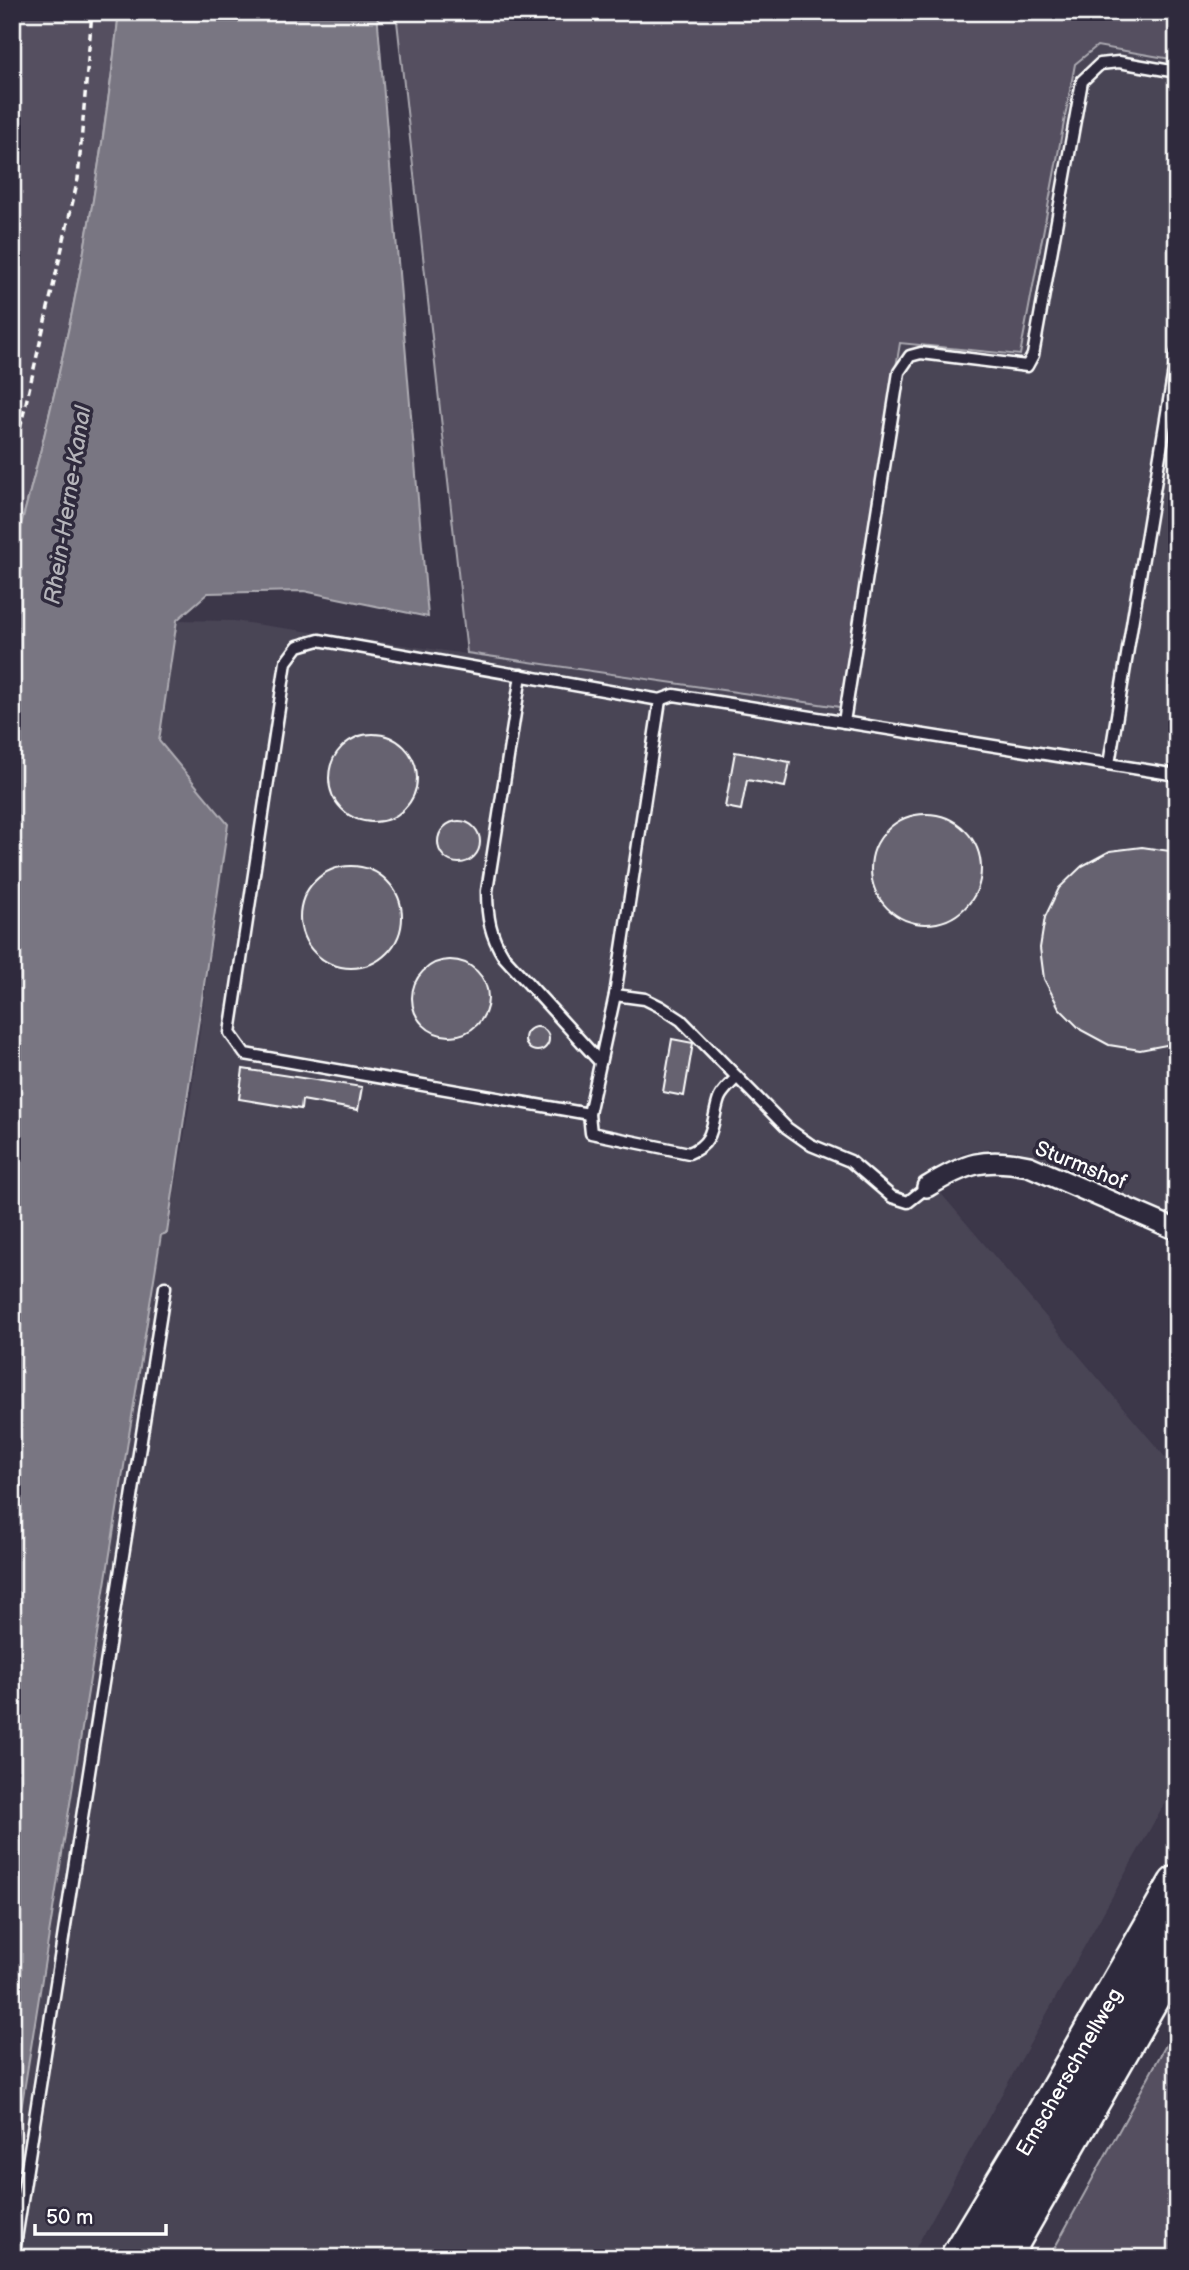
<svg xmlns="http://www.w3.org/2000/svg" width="1189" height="2270" font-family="'Balsamiq Sans',sans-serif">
<rect width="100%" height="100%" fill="#3c3749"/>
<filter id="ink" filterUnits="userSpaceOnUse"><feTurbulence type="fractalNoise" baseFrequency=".0143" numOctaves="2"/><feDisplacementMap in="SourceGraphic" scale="14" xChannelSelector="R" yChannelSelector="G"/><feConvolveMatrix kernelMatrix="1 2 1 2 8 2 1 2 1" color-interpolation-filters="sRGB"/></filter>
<g filter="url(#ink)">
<polygon fill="#494455" points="1097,46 1177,60 1177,1217 1017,1150 989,1149 963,1153 927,1177 1177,1471 1177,1781 910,2258 12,2258 12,2166 161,1235 168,1233 191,1095 228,824 159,741 177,620 234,621 840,707 900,342 1020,355 1075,64"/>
<g fill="#555060" stroke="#aaa8b0" stroke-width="2">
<path d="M12,12H119C99,196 63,379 12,557Z"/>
<polygon points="396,12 1177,12 1177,60 1097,46 1075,64 1020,355 900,343 840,707 467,653"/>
<polygon points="1177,2025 1177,2242 1168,2258 1049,2258"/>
</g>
<path fill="#797682" stroke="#afadb4" stroke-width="2" d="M119,12H377L428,617L304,591L208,593L177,620L159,741L228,824L167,1233L161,1235L12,2166V557C63,379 99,196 119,12Z"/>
<g fill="#666270" stroke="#fff" stroke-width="2">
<circle cx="373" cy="778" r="44"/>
<polygon points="735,752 790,762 785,787 747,780 741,810 725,807"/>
<circle cx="926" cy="869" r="55"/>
<circle cx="459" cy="842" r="21"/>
<polygon points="1142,847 1177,852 1177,1043 1140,1050 1109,1045 1081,1030 1059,1008 1044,979 1040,948 1045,917 1059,888 1082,866 1110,851"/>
<circle cx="351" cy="917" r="51"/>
<circle cx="450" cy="998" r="38"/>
<circle cx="537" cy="1039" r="12"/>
<polygon points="672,1039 693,1043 684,1096 663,1092"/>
<polygon points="243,1069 362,1087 358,1110 302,1100 301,1109 239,1099"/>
</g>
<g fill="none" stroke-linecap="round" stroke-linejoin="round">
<defs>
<g id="lane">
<path d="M521,675L487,891C487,917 490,935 504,957L600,1062"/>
<polyline points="660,700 615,995 589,1114 245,1054 230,1033 286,662 298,646 319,640 660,700 674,695 1177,775"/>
<polyline points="844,722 899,372 910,356 921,353 1027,366 1033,355 1082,81 1100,64 1119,62 1177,72"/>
<polyline points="1109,764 1177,352"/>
<polyline points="615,995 645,999 661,1007 681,1020 787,1128 811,1145 850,1161 892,1197 908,1202 927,1187"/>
<path d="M589,1114L591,1133L689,1153C716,1143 711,1122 719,1099C722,1091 731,1084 737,1077"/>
<polyline points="13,2258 165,1287"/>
</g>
<path id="street" d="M927,1187C966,1163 984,1157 1029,1166L1177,1230"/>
<g id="highway">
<polyline points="959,2258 1044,2117 1177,1885"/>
<polyline points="1001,2258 1177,1950"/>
</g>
</defs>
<use href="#lane" stroke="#fff" stroke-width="15"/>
<use href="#street" stroke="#fff" stroke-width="24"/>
<use href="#highway" stroke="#fff" stroke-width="42"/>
<polyline stroke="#fff" stroke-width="3.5" stroke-dasharray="7 5" stroke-linecap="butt" points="12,463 78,179 92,12"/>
<use href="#lane" stroke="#2f2a3d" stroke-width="10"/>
<use href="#street" stroke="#2f2a3d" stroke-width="19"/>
<use href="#highway" stroke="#2f2a3d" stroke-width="37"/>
</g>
</g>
<g text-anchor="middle" stroke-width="7" stroke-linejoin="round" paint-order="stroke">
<g font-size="21" fill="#fff" stroke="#2f2a3d">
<text transform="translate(1081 1165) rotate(22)" y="7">Sturmshof</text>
<text transform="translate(1069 2072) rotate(-60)" y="7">Emscherschnellweg</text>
</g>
<g font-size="23" font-style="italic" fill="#b5b4ba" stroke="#2f2a3d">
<text transform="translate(67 505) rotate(-81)" y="8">Rhein-Herne-Kanal</text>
</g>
</g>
<rect width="1189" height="2270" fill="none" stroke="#2f2a3d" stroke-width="42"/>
<rect x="21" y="21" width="1147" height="2228" fill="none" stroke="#fff" stroke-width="2.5" filter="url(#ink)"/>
<path d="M35 2224v10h131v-10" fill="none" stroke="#ffffff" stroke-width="3.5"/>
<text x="46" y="2224" font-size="21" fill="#ffffff" stroke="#2f2a3d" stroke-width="5" paint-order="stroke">50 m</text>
</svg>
